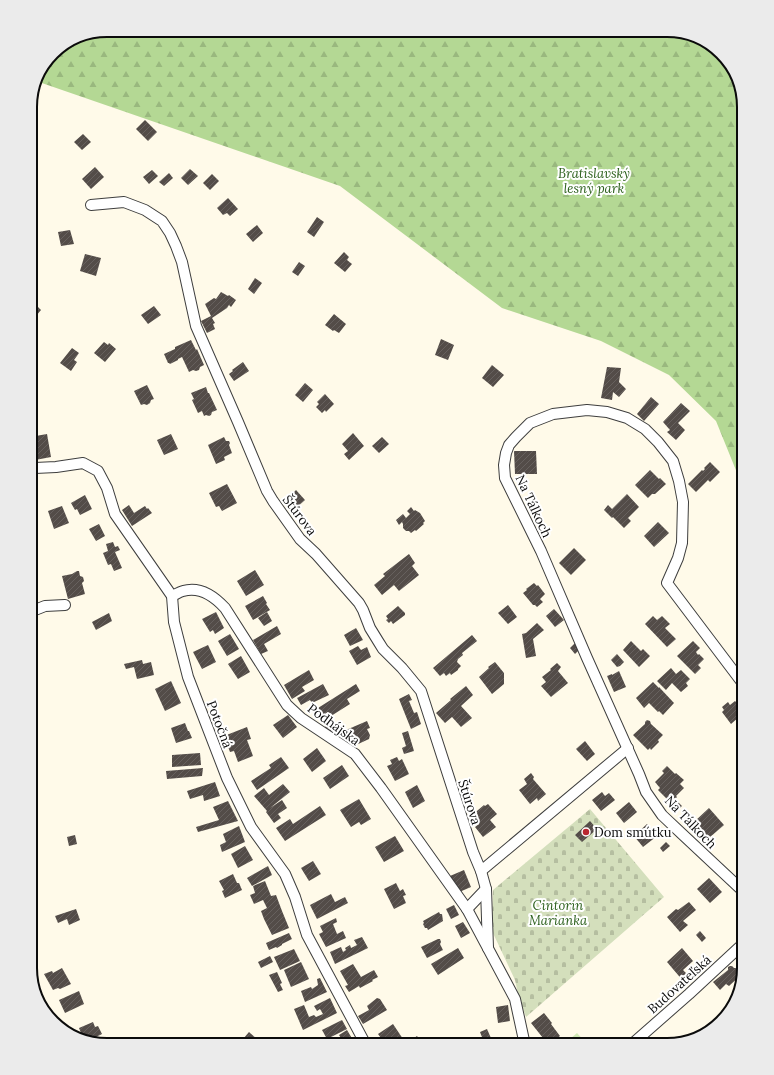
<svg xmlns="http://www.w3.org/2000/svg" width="774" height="1075" font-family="Lora,serif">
<defs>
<pattern id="grass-dots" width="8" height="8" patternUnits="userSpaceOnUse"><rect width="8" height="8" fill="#d0e8b4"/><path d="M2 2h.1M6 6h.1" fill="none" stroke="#b1c699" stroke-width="1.8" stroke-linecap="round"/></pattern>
<pattern id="forest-firs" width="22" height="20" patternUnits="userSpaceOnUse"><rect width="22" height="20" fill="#b4d894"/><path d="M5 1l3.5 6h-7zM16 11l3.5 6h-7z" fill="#99b87e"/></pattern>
<pattern id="cemetery-stones" width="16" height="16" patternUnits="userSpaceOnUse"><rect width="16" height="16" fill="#d4dfbc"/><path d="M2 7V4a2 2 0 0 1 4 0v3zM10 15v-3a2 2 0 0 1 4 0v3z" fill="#b5bea0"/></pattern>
<pattern id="park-crowns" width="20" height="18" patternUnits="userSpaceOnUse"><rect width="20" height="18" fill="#d0e8b4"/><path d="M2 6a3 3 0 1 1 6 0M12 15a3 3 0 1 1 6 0" fill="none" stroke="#b1c699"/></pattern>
<pattern id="building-hatch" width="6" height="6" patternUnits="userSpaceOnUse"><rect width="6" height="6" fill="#534c48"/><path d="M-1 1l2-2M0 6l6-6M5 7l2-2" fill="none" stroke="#67615e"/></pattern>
</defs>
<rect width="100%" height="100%" fill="#fffae9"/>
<polygon fill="url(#grass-dots)" points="744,564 744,596 737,591"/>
<polygon fill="url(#forest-firs)" points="107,30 672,30 706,40 734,68 744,107 744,490 716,421 669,375 601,341 502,308 340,186 36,81 38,73 56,49"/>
<polygon fill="url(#cemetery-stones)" points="590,809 664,897 526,1017 519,998 515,980 492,931 493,890"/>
<polygon fill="url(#park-crowns)" points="577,1033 588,1045 563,1045"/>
<g fill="url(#building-hatch)">
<polygon points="145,120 157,132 148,141 136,129"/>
<polygon points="83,134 91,142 82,150 74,142"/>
<polygon points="95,167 104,177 91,189 82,179"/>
<polygon points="190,169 198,176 188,185 181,178"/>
<polygon points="152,170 158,176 149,184 143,177"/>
<polygon points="169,173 173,178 164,186 159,182"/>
<polygon points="212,174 219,181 210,190 203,183"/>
<polygon points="228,198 238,209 230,216 227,213 223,215 217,208"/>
<polygon points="317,217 324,222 314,237 307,232"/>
<polygon points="257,225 263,233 253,242 246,234"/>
<polygon points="70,230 74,244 61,246 58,232"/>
<polygon points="344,252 349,257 347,260 352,264 345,272 334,263"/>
<polygon points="85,254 101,258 96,276 80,271"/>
<polygon points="299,262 305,266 298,276 292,272"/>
<polygon points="255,278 262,283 254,294 248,289"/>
<polygon points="221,292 228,296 229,295 236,300 231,307 229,305 227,308 212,318 215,323 213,324 215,329 207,333 201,321 211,316 205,304 214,298 216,299"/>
<polygon points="154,306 161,315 148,324 141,315"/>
<polygon points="38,307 41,310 36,316 32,313"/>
<polygon points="334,314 346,324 339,333 334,330 333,331 325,325"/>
<polygon points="441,339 454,345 448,360 435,355"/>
<polygon points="191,340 196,350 197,349 204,365 200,367 199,370 196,371 193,370 189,372 182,357 178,359 178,360 170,364 169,363 168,363 164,354 175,349 175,347"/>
<polygon points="104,342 108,345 109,343 116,349 105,362 94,353"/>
<polygon points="72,348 79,353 74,360 77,362 71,371 60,363"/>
<polygon points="243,362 249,371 234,381 229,374 233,371 232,370"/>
<polygon points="492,365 504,375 493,387 482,378"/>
<polygon points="607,367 621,368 619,382 626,389 619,397 613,392 612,400 601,398"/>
<polygon points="305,383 313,390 303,402 295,395"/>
<polygon points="147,385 154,399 151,400 150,403 147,405 144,404 141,405 134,391"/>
<polygon points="206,387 208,393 209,393 217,410 212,412 211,415 209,416 206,415 204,416 202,411 198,413 192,400 194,399 191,393"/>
<polygon points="325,394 334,404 326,412 325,410 322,413 316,407 319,404 317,402"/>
<polygon points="651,397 659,404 644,421 637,414"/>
<polygon points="681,403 690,411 678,423 685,430 676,440 667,432 670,430 663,422"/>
<polygon points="353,433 364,446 349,460 344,454 348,451 342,444"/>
<polygon points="47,434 51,457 30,461 30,437"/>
<polygon points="171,434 178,449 164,455 157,440"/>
<polygon points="224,437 226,441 229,441 230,443 229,445 232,453 224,457 225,460 216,464 208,445"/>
<polygon points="382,437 389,444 379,453 372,446"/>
<polygon points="514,451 536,451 537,474 515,474"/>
<polygon points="710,462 720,472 710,482 708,480 696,492 688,484 702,470 703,471 705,469 704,468"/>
<polygon points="650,470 659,479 660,478 666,484 655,494 652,494 648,498 635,485"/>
<polygon points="227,484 237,503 222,511 219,506 216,507 209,493"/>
<polygon points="296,490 305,500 296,508 290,501 291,500 289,497"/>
<polygon points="627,494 639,507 628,518 631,521 624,528 613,517 612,518 604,510 608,505 612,509"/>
<polygon points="85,495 92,509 80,515 77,509 75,510 71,503"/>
<polygon points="129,505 134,513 145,506 147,509 148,508 152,513 132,526 122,510"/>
<polygon points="62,506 69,523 54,529 48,511"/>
<polygon points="411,507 414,511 415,510 420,513 425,521 423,523 424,524 416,531 415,530 411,533 409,531 406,531 403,528 403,524 402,522 399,525 396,520 403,514 406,518 410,514 407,511"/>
<polygon points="658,522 669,533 654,547 644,536"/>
<polygon points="99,524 105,536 96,541 89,529"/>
<polygon points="113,542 115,547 118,546 120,550 115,552 122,568 114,571 111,564 108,565 103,553 108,551 106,544"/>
<polygon points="574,548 586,560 571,575 559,563"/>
<polygon points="409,554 415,563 412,566 419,575 399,591 394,585 382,595 374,585 385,576 383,574"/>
<polygon points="255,570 264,585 246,596 237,581"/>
<polygon points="77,571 79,571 80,576 83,577 84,581 82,583 85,594 68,599 62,576 72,574"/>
<polygon points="534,583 537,586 538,585 545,594 540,599 543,602 537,607 535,605 533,605 523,593 527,590 526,589"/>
<polygon points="263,596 267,603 266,604 270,610 253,620 245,606"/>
<polygon points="508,605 517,617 508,624 498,613"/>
<polygon points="398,606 405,613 405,615 393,624 391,621 389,623 386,620 388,619 386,616"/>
<polygon points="554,609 564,620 555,627 546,616"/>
<polygon points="216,612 224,628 215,634 213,630 210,632 202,619"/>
<polygon points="267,612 272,621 264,626 258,618"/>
<polygon points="109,613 112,621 96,630 92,622"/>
<polygon points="653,616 657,620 662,616 670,624 665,628 676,639 667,647 645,624"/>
<polygon points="537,623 544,630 533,639 536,656 526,658 522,634 526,633"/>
<polygon points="277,626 281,634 264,644 268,651 261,654 253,640"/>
<polygon points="356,628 363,640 350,646 344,635"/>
<polygon points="230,634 239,649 227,656 218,641"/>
<polygon points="472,635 477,641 462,653 463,655 458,659 457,662 461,666 458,669 458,670 451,675 450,673 446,676 444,673 440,676 433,668"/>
<polygon points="631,641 641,651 643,649 650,656 639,667 623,650"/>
<polygon points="693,641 700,648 696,652 698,655 699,654 704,659 698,665 701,668 695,674 677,656"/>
<polygon points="576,642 579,650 575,654 570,648"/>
<polygon points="208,645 216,662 202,669 193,652"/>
<polygon points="358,646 361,650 367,647 371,657 357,665 349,651"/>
<polygon points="617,654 624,662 620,666 617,667 611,660"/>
<polygon points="241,656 250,672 238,679 228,664"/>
<polygon points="142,660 143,664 151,662 154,675 137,679 134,667 126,669 124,664"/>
<polygon points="495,662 504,673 504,684 492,694 479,677 489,668 488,667"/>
<polygon points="557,663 561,667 558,671 568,683 551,697 541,686 546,682 542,677 551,670 550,669"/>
<polygon points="671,668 676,674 681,670 690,679 686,683 688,686 681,692 672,683 666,690 657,681"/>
<polygon points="309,670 314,680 302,687 305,691 292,699 284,685"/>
<polygon points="619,671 626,687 614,692 607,676 612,674 612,675"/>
<polygon points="171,681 181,703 165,711 155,689"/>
<polygon points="653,682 659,688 659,687 674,703 663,715 659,711 658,712 649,703 644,708 636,698"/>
<polygon points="323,684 329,695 312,703 310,700 301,705 297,698"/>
<polygon points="356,684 360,691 347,699 350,704 331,716 328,712 322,716 318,708"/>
<polygon points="466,686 473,695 461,706 472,718 461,727 452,717 445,723 436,713 451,700 450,699"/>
<polygon points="409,694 412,700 409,701 414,713 417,712 421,724 411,729 399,699"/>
<polygon points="735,701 740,706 743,703 744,704 744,716 741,719 739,717 731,724 722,712 724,710 722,707 728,702 730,705"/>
<polygon points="288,715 297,727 283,738 273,725"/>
<polygon points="647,720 650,721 651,724 663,735 658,740 659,742 651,750 650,748 648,750 633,735 645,724 645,722"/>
<polygon points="367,721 370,728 367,729 370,735 369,739 354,746 346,730"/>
<polygon points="185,723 188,731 189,731 192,738 176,743 171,728"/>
<polygon points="337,724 341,729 330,735 322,728 329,725 331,727"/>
<polygon points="247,727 251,739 247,740 253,756 238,762 234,751 230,752 224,736"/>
<polygon points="408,731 414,751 404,754 402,748 406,746 402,733"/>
<polygon points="585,741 595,754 587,761 576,749"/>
<polygon points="317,748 326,761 312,772 303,759"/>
<polygon points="200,753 201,765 172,767 172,755"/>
<polygon points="281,757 289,768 257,790 251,781 271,768 269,765"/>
<polygon points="397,757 399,761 402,759 409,774 395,781 387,766 392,764 390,760"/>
<polygon points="342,765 349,776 330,789 323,778"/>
<polygon points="667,766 675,774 676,773 684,780 680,784 684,788 676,796 677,797 675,799 682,806 676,812 669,804 671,803 658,790 660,788 655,782 664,773 662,771"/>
<polygon points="203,768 202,776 167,779 166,771"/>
<polygon points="531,773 534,777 533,779 546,794 538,801 537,798 530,804 519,790 527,784 524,779"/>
<polygon points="215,782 220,796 204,801 203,795 190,799 187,791"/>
<polygon points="283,784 290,792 270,808 282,800 287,808 278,814 281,818 274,823 266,812 267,811 254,796 264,788 269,795"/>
<polygon points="417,785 425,801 413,808 405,792"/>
<polygon points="34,789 38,801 30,803 30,790"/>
<polygon points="602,792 605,796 609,793 615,800 601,811 592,800"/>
<polygon points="359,799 371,819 361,825 359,822 351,827 340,810"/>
<polygon points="228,801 238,821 198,832 196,827 219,820 213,807"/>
<polygon points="629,802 637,812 624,823 616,813"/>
<polygon points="488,804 497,814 490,820 496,827 483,837 475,827 479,824 471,816 484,805 485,806"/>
<polygon points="320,806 326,815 285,841 276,828 290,819 293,824"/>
<polygon points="709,808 724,825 709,838 694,822"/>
<polygon points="590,821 597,829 582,842 575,835"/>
<polygon points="647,824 657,836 643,847 634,836"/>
<polygon points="239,826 245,842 222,852 220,845 226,842 223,834"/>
<polygon points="75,835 77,844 69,846 67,837"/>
<polygon points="395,836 404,851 384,862 375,847"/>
<polygon points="666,842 670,846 663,852 660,848"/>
<polygon points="245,846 253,860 238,868 231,854"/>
<polygon points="313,861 321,874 309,881 301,868"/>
<polygon points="268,866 272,875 252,886 247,878"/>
<polygon points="464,870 471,887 457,893 450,876"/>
<polygon points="233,874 237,883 239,883 242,890 225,898 222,891 224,890 219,881"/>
<polygon points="709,878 722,892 710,903 697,889"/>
<polygon points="265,881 271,896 276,895 282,911 289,928 272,935 264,919 261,911 267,908 263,900 254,904 250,895 255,893 253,886"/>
<polygon points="396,883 400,891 403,889 406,895 403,896 406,903 394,909 384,889"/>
<polygon points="331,894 335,902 345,897 348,903 317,919 310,905"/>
<polygon points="689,902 696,910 683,921 688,925 680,932 667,917 676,909 678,910"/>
<polygon points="454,905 459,915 451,919 446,909"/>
<polygon points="76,909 80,920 69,925 67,919 58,923 55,916"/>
<polygon points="439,912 440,914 442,914 443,921 428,930 427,928 425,928 423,924 424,923 423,921"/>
<polygon points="336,918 337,922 333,924 337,934 343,931 346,938 326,947 319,934 323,932 320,926"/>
<polygon points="463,922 470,933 461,938 455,926"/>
<polygon points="700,931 706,938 702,942 696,935"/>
<polygon points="289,933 292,939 282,944 282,945 277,948 276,947 269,950 266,943"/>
<polygon points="362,937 368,948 335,964 330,952 341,947 343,952 346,950 345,948 350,945 351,948 357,945 354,940"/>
<polygon points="438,939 440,939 441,942 440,944 443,950 427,958 421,947"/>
<polygon points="458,948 464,958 438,975 431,964"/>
<polygon points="682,948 693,961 683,970 690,977 684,982 667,962"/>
<polygon points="294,949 300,961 280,970 274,957"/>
<polygon points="270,956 273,962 261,968 258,962"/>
<polygon points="301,962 309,979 291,987 284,970"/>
<polygon points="353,964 361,977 374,970 378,977 372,980 373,981 360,988 359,986 349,992 345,986 348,985 340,971"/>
<polygon points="730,966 732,966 734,968 738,968 743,973 729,986 726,984 720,990 713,982 728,970 728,967"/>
<polygon points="62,968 71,984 60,989 58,988 53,990 44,974 52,971 53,973"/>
<polygon points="277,972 282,983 280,984 283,990 278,992 269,975"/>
<polygon points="320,978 327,992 305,1002 301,991 311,987 312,989 318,985 317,979"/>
<polygon points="79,991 84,1004 65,1013 59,1000"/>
<polygon points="330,998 337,1013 303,1030 294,1009 304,1005 309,1017 314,1015 316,1017 323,1014 320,1009 317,1011 314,1006"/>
<polygon points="377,998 380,999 387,1010 363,1024 358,1016 369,1010 367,1006"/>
<polygon points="508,1005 510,1021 498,1023 496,1007"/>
<polygon points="544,1013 552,1023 551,1024 560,1036 551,1044 545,1037 543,1038 531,1023"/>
<polygon points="342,1020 347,1029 327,1039 322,1030"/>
<polygon points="93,1022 95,1027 98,1026 102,1034 88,1041 82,1039 80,1034 81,1033 79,1028"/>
<polygon points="393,1024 405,1042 402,1045 386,1045 378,1034"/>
<polygon points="487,1029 494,1045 485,1045 480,1032"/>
<polygon points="347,1030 356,1045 345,1045 339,1035"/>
<polygon points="249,1032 259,1041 260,1044 258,1045 238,1045"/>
<polygon points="417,1036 423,1045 404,1045"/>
<polygon points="114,1037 117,1045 100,1044"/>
<polygon points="502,1038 505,1045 498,1045 496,1041"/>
</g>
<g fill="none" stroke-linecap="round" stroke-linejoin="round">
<defs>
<g id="street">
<polyline points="91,205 124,202 145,210 162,221 170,233 176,246 182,262 196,326 238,422 267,491 273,501 300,539 316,554 359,603 363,610 370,628 378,641 383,649 402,668 421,691 473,852 481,871 486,889 488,948"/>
<polyline points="30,465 35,468 56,467 83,463 98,471 107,488 115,514 172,596 174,622 188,677 227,778 251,827 285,874 295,897 307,935 366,1045"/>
<path d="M172,596C175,595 179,592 183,591C200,586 214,596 225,608L287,705L301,718L355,754L381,788L467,909L515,999L525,1045"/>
<polyline points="30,612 45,606 65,605"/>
<polyline points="481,871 628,748"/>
<polyline points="744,892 681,833 662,815 646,792 639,774 587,658 541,551 505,478 504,465 506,453 509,445 516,437 530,423 553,414 587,410 607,412 627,418 645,429 658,442 673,461 679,481 683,502 682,543 678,558 667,583 744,685"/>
<polyline points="467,909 486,889"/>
<polyline points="631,1045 689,994 744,943"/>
</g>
</defs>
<use href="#street" stroke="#3e3e3e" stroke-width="12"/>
<use href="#street" stroke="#fff" stroke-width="10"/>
</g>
<circle fill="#b82630" stroke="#fff" stroke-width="1.5" cx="586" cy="832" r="4"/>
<g text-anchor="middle" stroke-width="4" stroke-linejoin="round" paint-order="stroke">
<g font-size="13" font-style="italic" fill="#2d611d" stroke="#fff">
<text x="594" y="178">Bratislavský<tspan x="594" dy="15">lesný park</tspan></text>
<text x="558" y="910">Cintorín<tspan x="558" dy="15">Marianka</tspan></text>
</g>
<g font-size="13" fill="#0b0b0b" stroke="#fff">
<text transform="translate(534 506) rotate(65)" y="5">Na Tálkoch</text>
<text transform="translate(300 515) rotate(53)" y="5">Štúrova</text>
<text transform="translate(220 724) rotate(69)" y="5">Potočná</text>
<text transform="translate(334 724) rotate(36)" y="5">Podhájska</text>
<text transform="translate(470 802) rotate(72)" y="5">Štúrova</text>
<text transform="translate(691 822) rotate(46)" y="5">Na Tálkoch</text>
<text transform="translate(679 984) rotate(-42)" y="5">Budovateľská</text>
</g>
<g font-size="13" fill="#0b0b0b" stroke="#fff" text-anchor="start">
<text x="594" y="837">Dom smútku</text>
</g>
</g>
<path d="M0 0H774V1075H0ZM107 37H667A70 70 0 0 1 737 107V968A70 70 0 0 1 667 1038H107A70 70 0 0 1 37 968V107A70 70 0 0 1 107 37Z" fill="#ebebeb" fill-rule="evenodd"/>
<path fill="none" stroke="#0b0b0b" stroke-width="2" d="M107 37H667A70 70 0 0 1 737 107V968A70 70 0 0 1 667 1038H107A70 70 0 0 1 37 968V107A70 70 0 0 1 107 37Z"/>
</svg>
